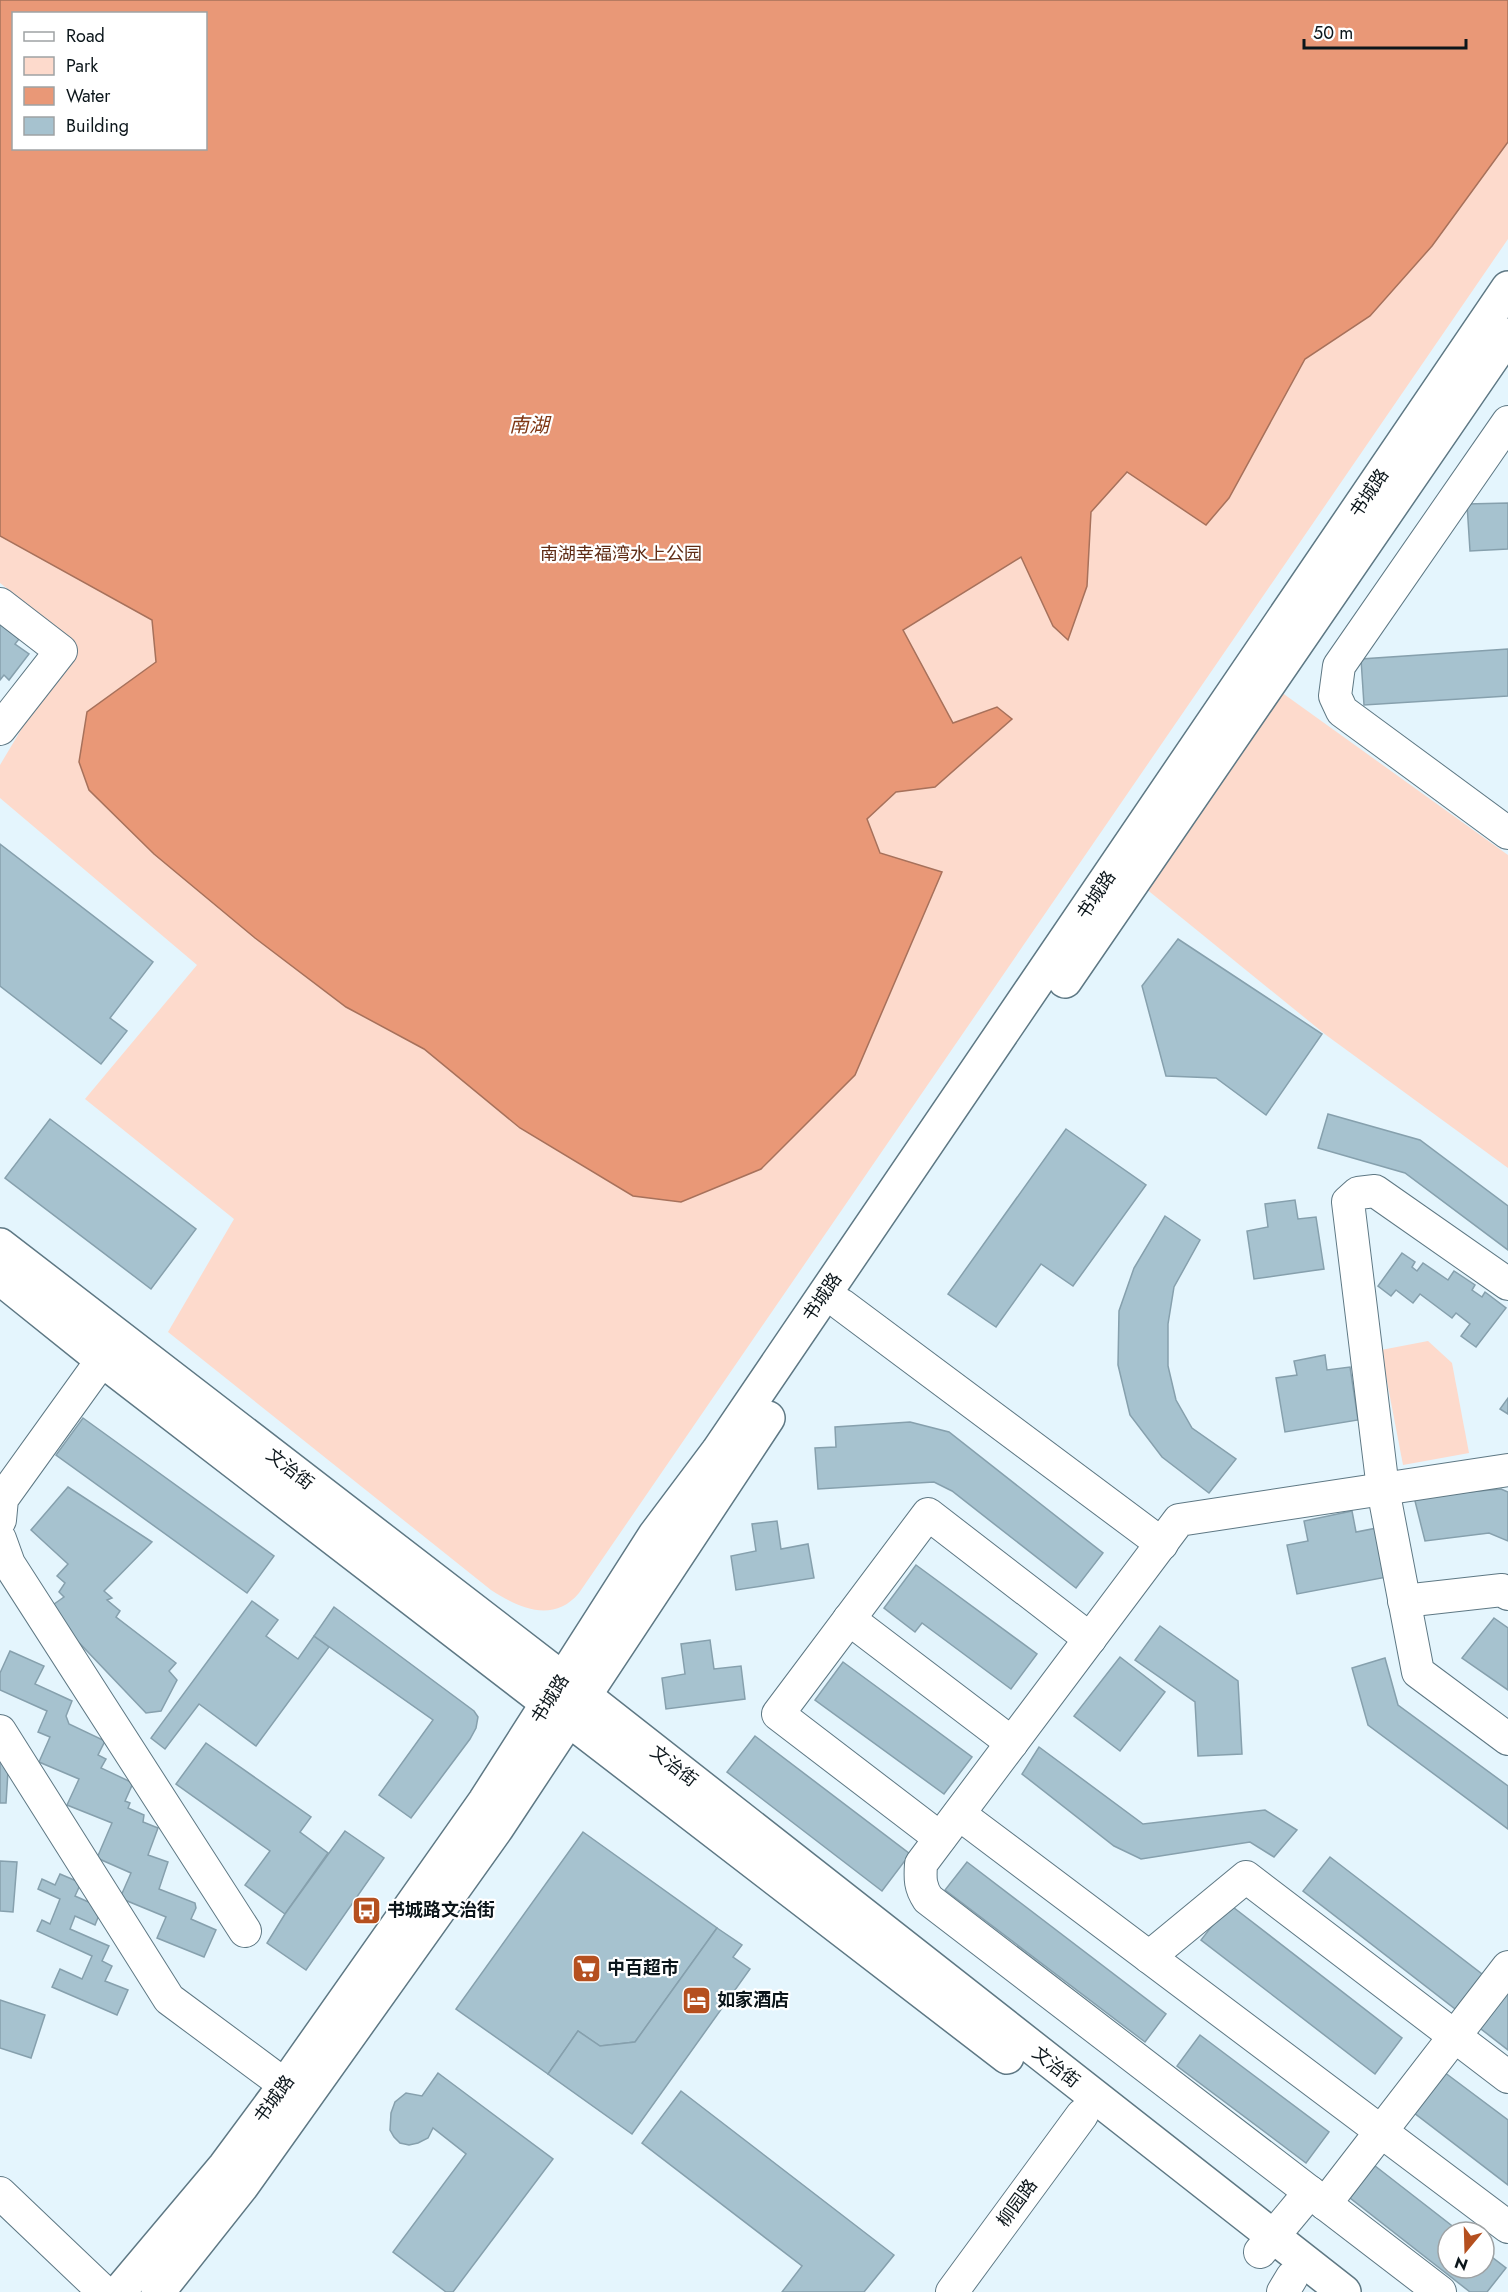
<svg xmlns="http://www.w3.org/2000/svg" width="1508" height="2292" font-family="Jost,'Noto Sans SC',sans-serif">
<rect width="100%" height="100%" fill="#e4f5fd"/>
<g fill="#fddacc" fill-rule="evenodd">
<path d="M0,0H1508V239L579,1593C553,1624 519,1608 491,1590L168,1332L234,1219L85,1099L197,965L0,798V765L74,641L0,583ZM14,14H206V148H14Z"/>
<polygon points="1281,692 1508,855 1508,1168 1326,1035 1145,888"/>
<polygon points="1428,1341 1452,1363 1469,1453 1403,1465 1381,1350"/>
</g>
<path fill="#e99877" stroke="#a7715b" stroke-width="1.5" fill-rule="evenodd" d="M0,0H1508V142L1432,246L1370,316L1305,359L1229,498L1206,525L1127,472L1091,512L1087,586L1068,640L1053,626L1021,557L903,630L953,723L997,707L1012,719L935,787L896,792L867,819L880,853L942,872L855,1075L761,1169L681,1202L633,1196L520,1128L424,1049L346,1007L255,938L154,854L89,790L79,762L87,712L156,662L152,620L0,536ZM14,14H206V148H14Z"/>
<g fill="#a6c2cf" stroke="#86a0ad" stroke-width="1.5">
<polygon points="1508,503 1508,549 1470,551 1467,504"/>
<polygon points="0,624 19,639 15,644 29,654 9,680 4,675 0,680"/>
<polygon points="1508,649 1508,696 1364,705 1361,659"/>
<polygon points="0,844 153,962 110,1018 127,1031 101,1064 0,986"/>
<polygon points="1178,939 1322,1034 1266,1115 1216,1078 1166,1076 1142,986"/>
<polygon points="1328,1114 1420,1140 1508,1206 1508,1250 1405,1173 1318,1148"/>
<polygon points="50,1119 196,1229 151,1289 5,1178"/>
<polygon points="1066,1129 1146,1185 1073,1286 1041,1264 996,1327 948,1294"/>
<polygon points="1295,1200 1298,1219 1316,1217 1324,1269 1254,1279 1247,1231 1268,1227 1265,1204"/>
<polygon points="1165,1216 1200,1240 1174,1287 1168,1324 1168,1366 1176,1400 1192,1428 1236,1459 1209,1493 1162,1457 1130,1415 1118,1365 1119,1311 1134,1268"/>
<polygon points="1402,1253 1415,1262 1412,1267 1417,1271 1423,1263 1448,1280 1454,1271 1475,1285 1472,1290 1482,1297 1485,1292 1506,1308 1476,1347 1461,1336 1470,1324 1456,1313 1452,1318 1420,1294 1413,1303 1396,1290 1391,1296 1378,1286"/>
<polygon points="1325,1355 1327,1370 1350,1367 1358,1420 1285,1432 1276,1378 1297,1375 1294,1361"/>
<polygon points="1508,1398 1508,1414 1500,1409"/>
<polygon points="83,1418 274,1556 247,1593 56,1455"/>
<polygon points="910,1422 949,1432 1103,1553 1076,1588 952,1491 934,1482 818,1489 815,1448 836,1447 835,1427"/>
<polygon points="68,1487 152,1542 104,1591 112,1598 107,1600 120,1611 116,1617 176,1663 169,1671 177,1680 161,1711 146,1713 47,1609 64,1597 59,1592 65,1583 57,1576 68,1564 31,1530"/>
<polygon points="1501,1489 1508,1492 1508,1541 1489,1533 1425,1541 1414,1497"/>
<polygon points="1352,1511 1356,1532 1377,1528 1387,1577 1297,1594 1287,1545 1308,1541 1304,1521"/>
<polygon points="777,1521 781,1549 808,1544 814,1578 736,1590 731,1556 756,1551 752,1524"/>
<polygon points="916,1565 1037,1654 1011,1689 922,1623 915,1632 884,1608"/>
<polygon points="252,1601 278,1620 266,1636 298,1659 314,1636 329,1647 256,1746 199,1704 165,1749 151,1738"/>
<polygon points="334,1607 474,1711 478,1717 476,1728 470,1739 411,1818 379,1795 433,1720 314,1636"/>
<polygon points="1494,1618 1508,1628 1508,1690 1462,1658"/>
<polygon points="1160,1626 1238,1681 1242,1754 1198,1756 1195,1702 1135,1660"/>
<polygon points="710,1640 714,1669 741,1666 745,1699 666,1709 662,1678 685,1674 681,1644"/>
<polygon points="10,1651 44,1666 35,1684 72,1701 66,1716 69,1724 105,1741 98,1755 106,1759 101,1768 133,1783 125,1801 130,1803 128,1808 144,1815 143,1822 158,1828 148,1855 168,1862 159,1889 195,1903 196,1908 191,1919 216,1930 204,1957 157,1938 166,1917 120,1898 131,1873 97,1858 112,1823 67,1805 79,1779 39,1762 50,1737 38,1732 47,1711 0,1690 0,1673"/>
<polygon points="1120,1657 1165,1692 1120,1751 1074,1716"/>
<polygon points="1385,1658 1398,1705 1508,1786 1508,1829 1368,1725 1352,1668"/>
<polygon points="843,1662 972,1757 944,1794 815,1700"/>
<polygon points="755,1736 910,1854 882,1891 727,1772"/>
<polygon points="206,1743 311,1817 300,1832 328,1853 285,1914 245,1885 270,1851 176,1784"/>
<polygon points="1039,1747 1143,1824 1265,1810 1297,1830 1274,1857 1250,1842 1141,1859 1114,1846 1022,1774"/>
<polygon points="0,1755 9,1755 6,1803 0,1803"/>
<polygon points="345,1831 384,1858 306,1970 267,1943 285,1914"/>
<polygon points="583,1832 717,1928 635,2042 600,2046 578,2031 548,2074 456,2009"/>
<polygon points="1330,1857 1508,1994 1508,2050 1303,1891"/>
<polygon points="0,1861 17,1862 13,1912 0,1911"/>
<polygon points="967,1862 1166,2014 1145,2042 945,1890"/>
<polygon points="60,1874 81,1883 75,1896 102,1908 95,1925 75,1916 70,1929 109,1946 102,1961 112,1966 105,1981 128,1990 117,2015 52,1987 60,1969 82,1979 92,1956 37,1931 42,1920 50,1924 60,1899 38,1889 42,1879 55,1885"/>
<polygon points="1229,1904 1402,2038 1375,2074 1201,1940"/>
<polygon points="717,1928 742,1945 733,1957 750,1969 632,2134 548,2074 578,2031 600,2046 635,2042"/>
<polygon points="0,2000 45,2015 31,2058 0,2048"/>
<polygon points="1200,2035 1329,2132 1306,2163 1177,2066"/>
<polygon points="1440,2069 1508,2120 1508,2185 1409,2109"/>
<polygon points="438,2073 553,2159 453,2292 446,2292 393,2252 466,2154 433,2128 428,2138 418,2143 409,2145 400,2143 394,2137 390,2130 391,2113 395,2102 406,2093 422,2096"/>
<polygon points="681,2091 894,2255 864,2292 782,2292 802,2266 642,2143"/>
<polygon points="1370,2162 1460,2232 1448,2232 1448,2268 1484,2268 1484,2251 1506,2268 1487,2292 1470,2292 1345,2194"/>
</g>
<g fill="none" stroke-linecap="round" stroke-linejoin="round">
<defs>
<g id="minor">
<polyline points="1508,422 1339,666 1335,696 1342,711 1508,833"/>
<polyline points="0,604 61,651 0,729"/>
<polyline points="1508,1284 1375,1191 1358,1193 1348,1202 1383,1489 1418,1672 1508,1739"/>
<polyline points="842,1305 1162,1544"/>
<polyline points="0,1520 2,1499 102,1360"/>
<polyline points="0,1539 9,1564 245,1931"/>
<polyline points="1404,1601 1502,1590 1508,1594"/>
<polyline points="849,1619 1012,1743"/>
<polyline points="0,1731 169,1999 285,2085"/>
<polyline points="959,1814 1508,2227"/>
<polyline points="940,1838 778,1714 928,1514 1090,1639"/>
<polyline points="1149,1957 1246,1877 1508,2077"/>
<polyline points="0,2193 104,2292"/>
<polyline points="1325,2204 1508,1967"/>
<polyline points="1260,2252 1310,2192"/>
<polyline points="952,2292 1082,2115"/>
<polyline points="1283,2292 1292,2277"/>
<path d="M1440,2292L928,1899C920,1887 920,1879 921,1864L1179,1520L1508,1470"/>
</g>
<g id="major">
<polyline points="1065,981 1508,335"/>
<polyline points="0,1245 585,1696 1344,2292"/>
<polyline points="0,1278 102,1360 1007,2057"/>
<polyline points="119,2292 225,2166 285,2085 485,1801 655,1535 718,1451 1508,288"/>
<polyline points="158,2292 242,2186 497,1828 768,1418"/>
</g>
</defs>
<use href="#minor" stroke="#5e7884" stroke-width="34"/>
<use href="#major" stroke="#5e7884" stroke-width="36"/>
<use href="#minor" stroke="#fff" stroke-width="32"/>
<use href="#major" stroke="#fff" stroke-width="33"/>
</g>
<defs>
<symbol id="bus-square" viewBox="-11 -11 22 22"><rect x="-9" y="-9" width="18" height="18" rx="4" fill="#b5501f" stroke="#fff"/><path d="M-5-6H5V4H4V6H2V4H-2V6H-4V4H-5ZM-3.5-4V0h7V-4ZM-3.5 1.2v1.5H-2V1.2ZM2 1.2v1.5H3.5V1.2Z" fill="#fff"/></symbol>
<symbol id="supermarket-square" viewBox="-11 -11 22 22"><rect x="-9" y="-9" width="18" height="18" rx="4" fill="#b5501f" stroke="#fff"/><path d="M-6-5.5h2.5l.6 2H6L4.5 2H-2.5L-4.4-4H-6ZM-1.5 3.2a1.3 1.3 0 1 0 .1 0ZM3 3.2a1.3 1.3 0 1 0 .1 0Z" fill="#fff"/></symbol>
<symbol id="hotel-square" viewBox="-11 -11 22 22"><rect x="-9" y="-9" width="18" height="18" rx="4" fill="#b5501f" stroke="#fff"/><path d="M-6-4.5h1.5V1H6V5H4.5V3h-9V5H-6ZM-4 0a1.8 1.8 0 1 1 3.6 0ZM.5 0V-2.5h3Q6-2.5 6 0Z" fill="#fff"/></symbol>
</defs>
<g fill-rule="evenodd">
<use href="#bus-square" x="350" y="1894" width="33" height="33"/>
<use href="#supermarket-square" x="570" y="1952" width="33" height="33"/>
<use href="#hotel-square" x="680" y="1984" width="33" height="33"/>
</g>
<g text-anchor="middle" stroke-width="4.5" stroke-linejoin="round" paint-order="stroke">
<g font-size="18" fill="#0c161b" stroke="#fff">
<text transform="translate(1369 493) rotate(-56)" y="6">书城路</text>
<text transform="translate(1096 895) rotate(-56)" y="6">书城路</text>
<text transform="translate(822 1297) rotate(-56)" y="6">书城路</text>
<text transform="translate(290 1469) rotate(38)" y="6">文治街</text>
<text transform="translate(550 1699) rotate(-58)" y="6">书城路</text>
<text transform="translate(674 1766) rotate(38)" y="6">文治街</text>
<text transform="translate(1056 2067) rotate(38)" y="6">文治街</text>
<text transform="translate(274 2099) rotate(-54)" y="6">书城路</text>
<text transform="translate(1017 2203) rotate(-54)" y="6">柳园路</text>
</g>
<g font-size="18" fill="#602c15" stroke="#fff">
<text x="621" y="560">南湖幸福湾水上公园</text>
</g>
<g font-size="18" font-weight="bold" fill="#0c161b" stroke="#fff" text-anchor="start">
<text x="387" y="1916">书城路文治街</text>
<text x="607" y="1974">中百超市</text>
<text x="717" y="2006">如家酒店</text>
</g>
<g font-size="20" font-style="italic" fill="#7f3714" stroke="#fff">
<text x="529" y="432">南湖</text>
</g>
</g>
<rect x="12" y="12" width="195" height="138" fill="#ffffff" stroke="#9ea2a4" stroke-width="1.5"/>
<rect x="24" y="32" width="30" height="9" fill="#ffffff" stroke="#9ea2a4" stroke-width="1.5"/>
<text x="66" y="42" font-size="18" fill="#0c161b">Road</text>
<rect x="24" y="57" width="30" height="18" fill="#fddacc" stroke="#9ea2a4" stroke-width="1.5"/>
<text x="66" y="72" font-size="18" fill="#0c161b">Park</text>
<rect x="24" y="87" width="30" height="18" fill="#e99877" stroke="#9ea2a4" stroke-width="1.5"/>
<text x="66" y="102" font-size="18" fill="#0c161b">Water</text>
<rect x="24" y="117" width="30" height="18" fill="#a6c2cf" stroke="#9ea2a4" stroke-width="1.5"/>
<text x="66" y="132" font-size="18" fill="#0c161b">Building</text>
<g transform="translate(1466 2250) rotate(199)"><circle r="28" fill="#ffffff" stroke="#9ea2a4" stroke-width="1.5"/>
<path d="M0-4.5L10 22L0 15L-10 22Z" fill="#b5501f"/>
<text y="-9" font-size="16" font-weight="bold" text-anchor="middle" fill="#0c161b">N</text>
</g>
<path d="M1304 39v9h162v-9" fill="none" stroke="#0c161b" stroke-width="3"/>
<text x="1313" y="39" font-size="18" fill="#0c161b" stroke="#ffffff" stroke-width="4.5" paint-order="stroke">50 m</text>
</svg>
